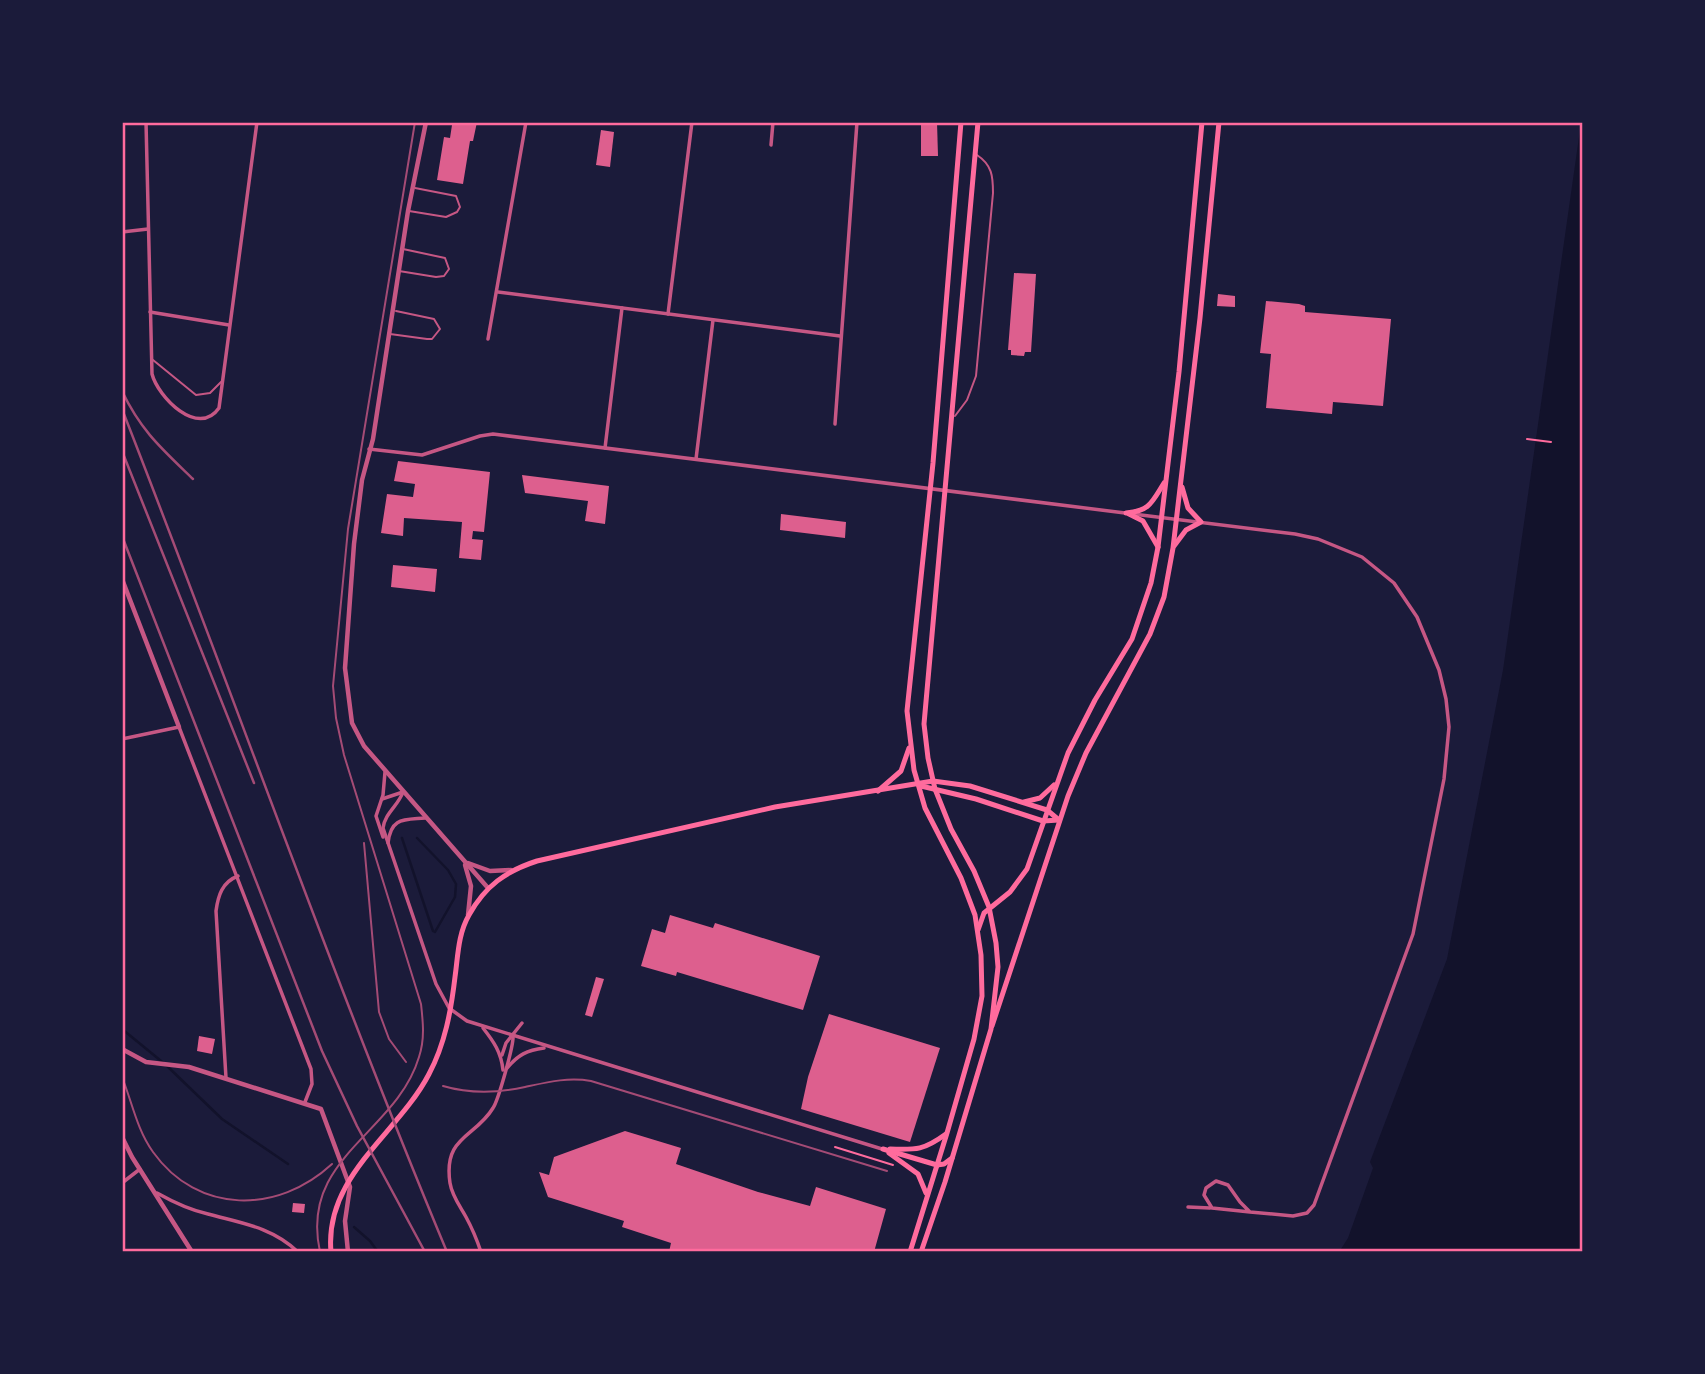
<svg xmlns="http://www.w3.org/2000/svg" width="1705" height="1374" font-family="Quicksand,sans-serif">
<rect width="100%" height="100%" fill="#1b1b3a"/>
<polygon fill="#12122b" points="1581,123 1582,1251 1339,1252 1348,1238 1373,1168 1370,1162 1447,959 1503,670"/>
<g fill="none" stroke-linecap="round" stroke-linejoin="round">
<g stroke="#12122b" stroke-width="2.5">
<polyline points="402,838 433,931 435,932 455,897 456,884 448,870 417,838"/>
<polyline points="122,1029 166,1065 222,1119 288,1164"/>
<polyline points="354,1227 370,1241 378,1252"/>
</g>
</g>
<g fill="#dd5f8e">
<polygon points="443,122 477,122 473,141 470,141 463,184 437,180 444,137 450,138 452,125"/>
<polygon points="921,122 937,122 938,156 921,156"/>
<polygon points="601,130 614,132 610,167 596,165"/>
<polygon points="1014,273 1036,274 1031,352 1025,352 1024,356 1011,355 1011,350 1008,350"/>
<polygon points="1218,294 1235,296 1235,307 1217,306"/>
<polygon points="1266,301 1299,304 1305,306 1305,312 1391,319 1383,406 1333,402 1332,414 1266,408 1271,354 1260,353"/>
<polygon points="398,461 490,472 484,532 473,531 472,539 483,540 481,560 459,558 462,522 404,518 403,536 381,533 387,494 413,497 415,484 394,481"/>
<polygon points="522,475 609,486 605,524 585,521 588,501 525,493"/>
<polygon points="781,514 846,522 845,538 780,530"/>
<polygon points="393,565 437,569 435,592 391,587"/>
<polygon points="670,915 713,928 715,923 820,956 803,1010 677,972 676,976 641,966 652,929 665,933"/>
<polygon points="596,977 604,979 592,1017 585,1015"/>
<polygon points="829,1014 940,1048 910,1142 801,1109 808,1077"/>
<polygon points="199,1036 215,1039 212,1054 197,1051"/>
<polygon points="625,1131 681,1148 676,1164 758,1192 810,1206 816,1187 886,1209 874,1252 669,1252 671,1243 622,1227 624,1221 548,1197 539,1172 549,1175 554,1157"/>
<polygon points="293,1203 305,1204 304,1213 292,1212"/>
</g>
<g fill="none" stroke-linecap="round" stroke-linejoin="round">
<g stroke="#ff6b9d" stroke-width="2">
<polyline points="1527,439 1551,442"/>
<polyline points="835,1147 893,1165"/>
</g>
<g stroke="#c65784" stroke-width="2">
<polyline points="409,211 446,217 457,212 460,207 456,196 415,188"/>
<polyline points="399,271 436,277 444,276 449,269 445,258 403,249"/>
<polyline points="390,334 427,339 432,339 440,329 434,319 396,311"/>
<polyline points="153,360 196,395 210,393 221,382"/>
<path d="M955,416L967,400L976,376L993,193C993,176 992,165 977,155"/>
</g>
<g stroke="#c65784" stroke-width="3.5">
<path d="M146,122L152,374C158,397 198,438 219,408L257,122"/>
<polyline points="771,145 773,122"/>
<polyline points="122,232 148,229"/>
<polyline points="498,292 840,336"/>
<polyline points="150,312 229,325"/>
<polyline points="668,314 692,122"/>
<polyline points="488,339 526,122"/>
<polyline points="835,424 857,122"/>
<polyline points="605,448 622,308"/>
<polyline points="369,449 422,455 480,436 493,434 1125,513"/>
<polyline points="696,459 713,320"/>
<polyline points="1133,514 1295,534 1318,539 1362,557 1394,583 1417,617 1439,670 1446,699 1449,727 1444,779 1413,934 1314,1205 1307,1213 1293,1216 1250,1212 1240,1202 1228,1185 1216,1181 1206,1188 1204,1195 1212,1208 1250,1212"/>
<polyline points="122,739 179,727 311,1069 312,1084 305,1102"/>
<path d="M403,792C398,806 385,813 383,828L436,984L449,1008L467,1021L882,1149"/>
<polyline points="382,799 403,792"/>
<polyline points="383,837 376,816 383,795 385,772"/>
<path d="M388,843C391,817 404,820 425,818"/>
<path d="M483,1028C494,1042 501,1052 503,1070"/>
<polyline points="502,1055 506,1043 522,1023"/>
<path d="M507,1068C518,1055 527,1050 544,1048"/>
<path d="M226,1078L216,911C218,896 222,882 238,876"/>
<polyline points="122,1183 140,1169"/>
<path d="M157,1193C173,1202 190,1210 208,1214C241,1223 272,1227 298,1252"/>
<polyline points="1188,1207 1210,1208"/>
<path d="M481,1252C477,1240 472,1228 466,1217C460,1206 452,1196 450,1183C443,1136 475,1138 493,1108C498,1101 514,1045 513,1036"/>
</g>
<g stroke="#c65784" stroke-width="4.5">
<polyline points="426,122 408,211 373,439 362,480 354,544 345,668 352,723 364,746 488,888"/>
<polyline points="122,579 179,727"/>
<polyline points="468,863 490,871 511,870"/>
<polyline points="465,865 471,886 468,915"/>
<polyline points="122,1049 146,1062 189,1067 321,1109 350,1187 345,1221 348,1252"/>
<polyline points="122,1137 132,1157 192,1252"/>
</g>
<g stroke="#ff6b9d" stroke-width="5">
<path d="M1126,513C1150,511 1152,502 1164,483"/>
<polyline points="1129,514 1143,521 1158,547"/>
<polyline points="1174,546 1186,530 1201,522 1188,508 1182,487"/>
<polyline points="921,786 976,799 1043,821 1059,820"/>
<polyline points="1024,802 1040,798 1054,785"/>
<polyline points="978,930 984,913 1010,892 1027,869 1068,753 1095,700 1132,639 1151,583 1158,547 1179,372 1202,122"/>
<polyline points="992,1026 1068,796 1086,753 1150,634 1164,597 1173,548 1200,318 1219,122"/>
<path d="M331,1252C324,1176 398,1134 429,1074C445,1044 451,1011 455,977C458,956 458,934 469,915C485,886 506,871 537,861L775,807L933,781L970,786L1047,810L1059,820"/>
</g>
<g stroke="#ff6b9d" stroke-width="5">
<polyline points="878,791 901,771 909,748"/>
<polyline points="883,1149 937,1165 944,1164 952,1158"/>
<path d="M890,1149C917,1150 924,1150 946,1134"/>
<polyline points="889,1153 918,1174 926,1193"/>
<polyline points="910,1252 947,1133 974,1039 982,996 981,955 975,915 961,878 925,808 914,770 907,711 933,463 961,122"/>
<polyline points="921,1252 945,1182 991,1029 998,967 996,943 989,907 974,871 951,829 935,789 928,758 924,724 978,122"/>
</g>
<g stroke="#a44b75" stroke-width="2">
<polyline points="364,843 379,1012 389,1039 406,1062"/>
<path d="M122,1077C132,1102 137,1130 153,1152C198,1215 278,1214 332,1164"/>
<path d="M443,1086C470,1094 498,1093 525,1087C548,1082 568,1077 591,1081L887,1171"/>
<path d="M320,1252C299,1157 396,1134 419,1057C425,1039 423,1022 421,1004L344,755L336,718L333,686L348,529L415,122"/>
</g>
<g stroke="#a44b75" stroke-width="2.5">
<path d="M122,391C141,431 162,449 193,479"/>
<path d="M122,409C232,690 331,974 447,1252"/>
<polyline points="122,451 254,783"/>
<polyline points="122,536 322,1051 357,1126 425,1252"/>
</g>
</g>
<rect width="1705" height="1374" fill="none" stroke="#1b1b3a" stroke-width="248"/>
<rect x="124" y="124" width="1457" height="1126" fill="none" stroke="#ff6b9d" stroke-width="2.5"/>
</svg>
